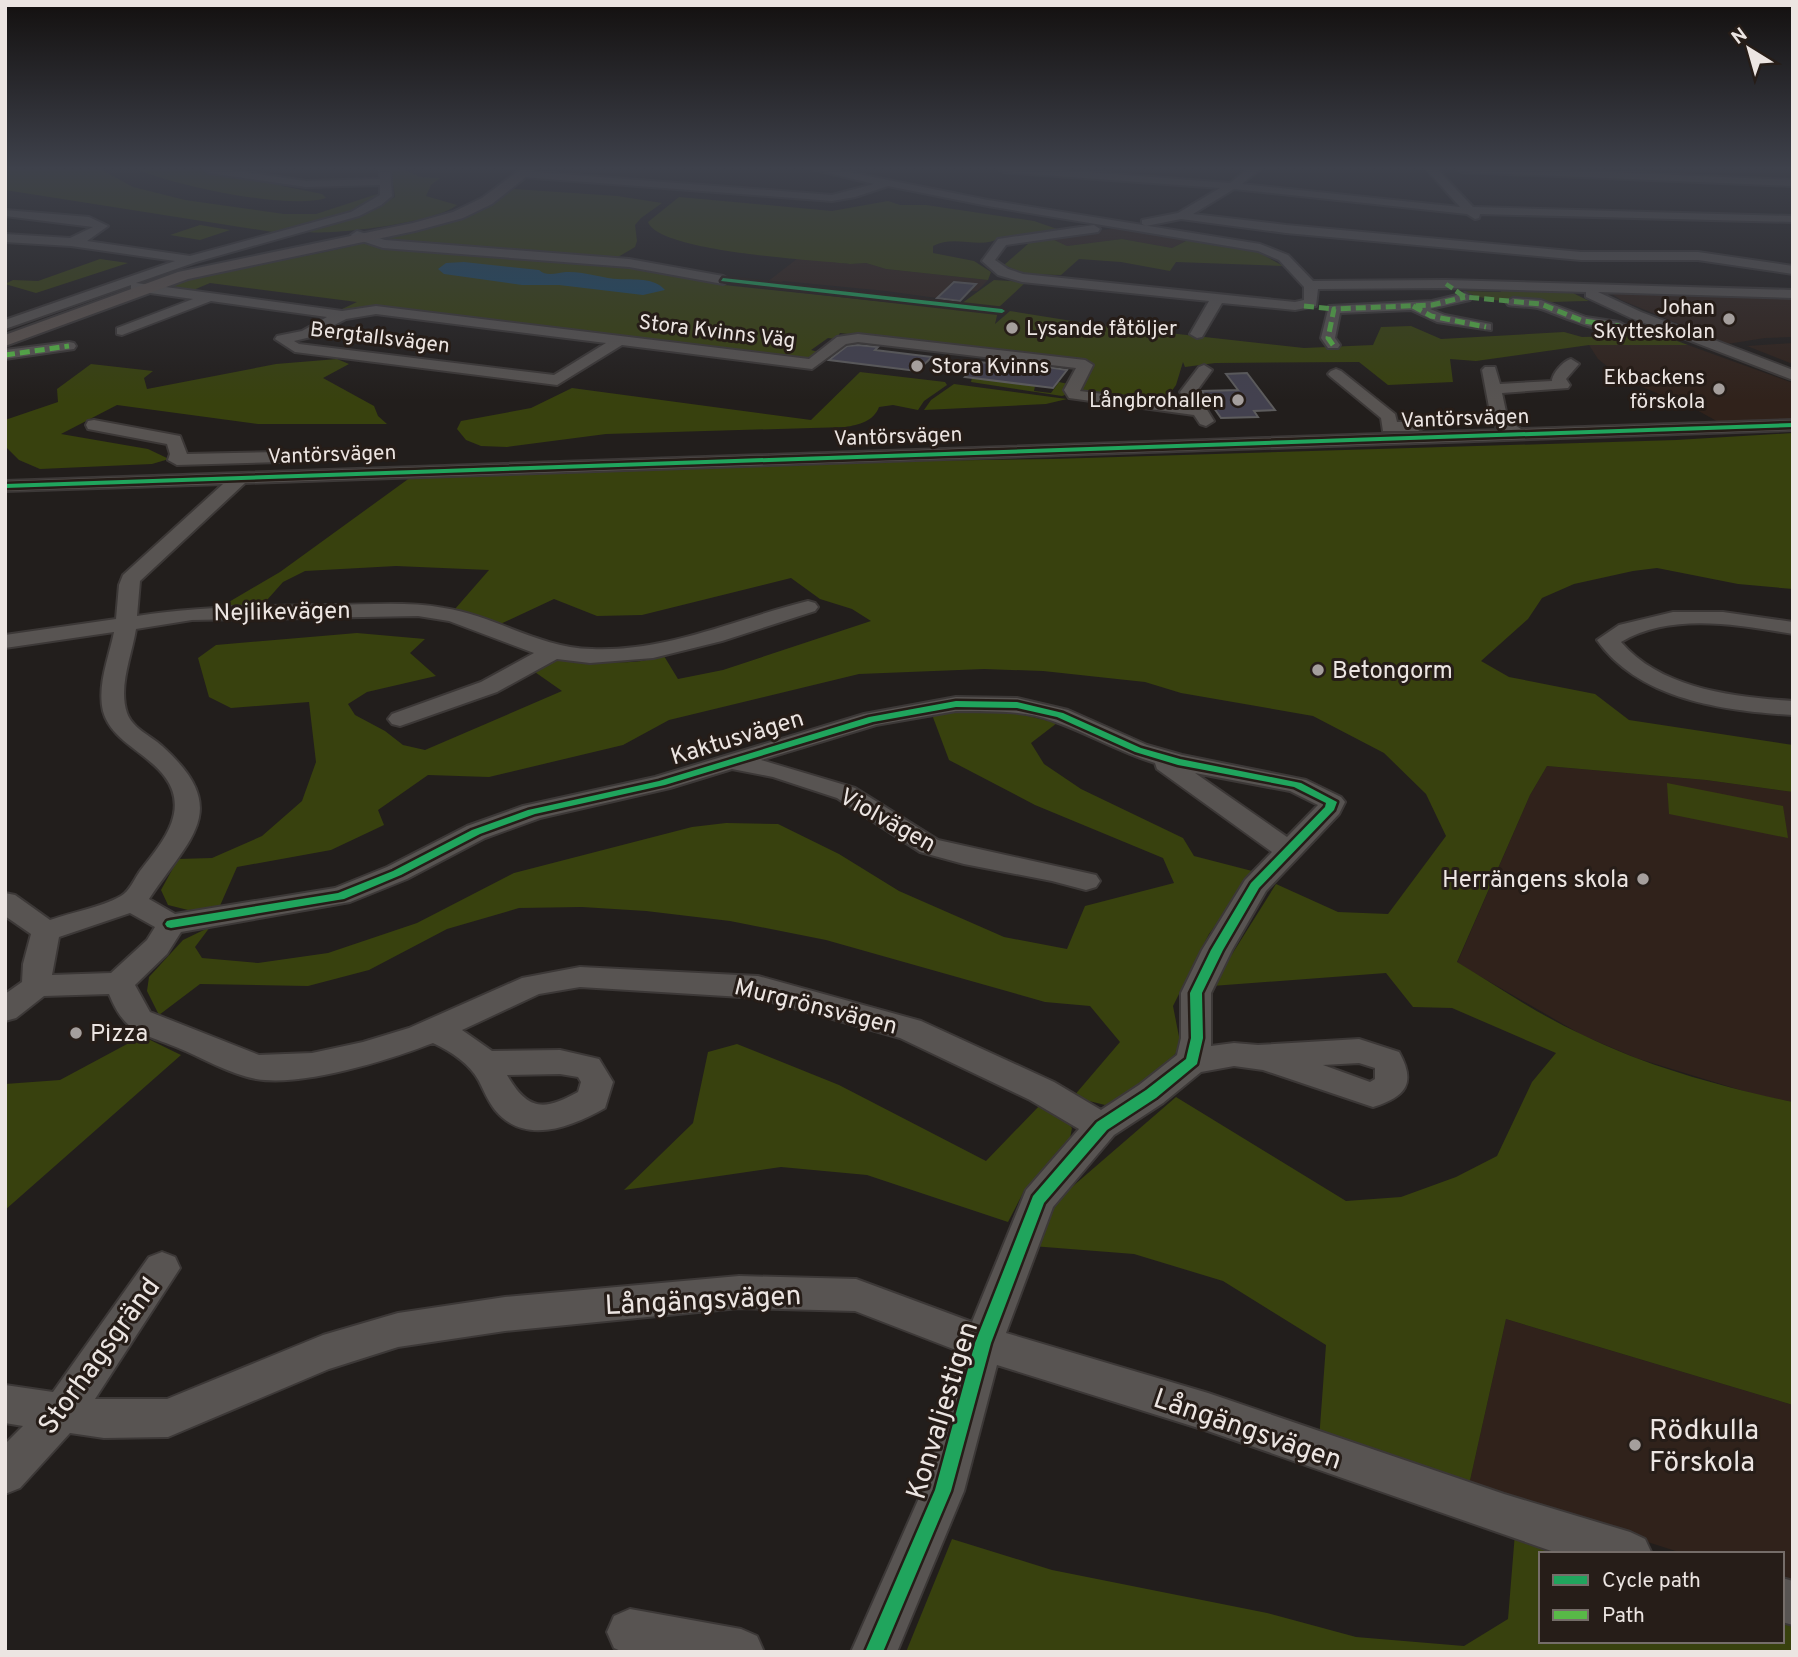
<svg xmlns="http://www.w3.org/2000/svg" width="1798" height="1657" font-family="Overpass,sans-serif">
<rect width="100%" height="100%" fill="#221e1c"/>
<g fill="#30221b">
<polygon points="1117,228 1129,228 1191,238 1172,248 1122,239 1067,246 1050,238"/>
<polygon points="798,258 850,264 866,263 886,269 988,280 977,291 970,291 956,304 941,303 944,299 886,291 783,281 778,284 766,283"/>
<polygon points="1609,292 1793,296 1793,337 1765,338 1727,344 1621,300"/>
<polygon points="1793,343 1793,364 1747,346"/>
<polygon points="1589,345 1688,345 1793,383 1793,421 1722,424 1695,409 1623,379 1598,359"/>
<polygon points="1547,766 1706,780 1793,792 1793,1102 1753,1094 1636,1058 1582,1035 1457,963 1530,795"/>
<polygon points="1506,1319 1793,1405 1793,1588 1782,1584 1782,1554 1685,1554 1469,1485"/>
</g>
<g fill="#38410e">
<polygon points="5,169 100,169 133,187 185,200 284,214 316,214 377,194 376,199 348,213 279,233 5,190"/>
<path d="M206,169L205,172L275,181L282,186L322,194L326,198C288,210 177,186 139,170Z"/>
<path d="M391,169H403L420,177L440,178L431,185L426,196L457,205C435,223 335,235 305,232L360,217L395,197Z"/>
<path d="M514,189L617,196L662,203L641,218L635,225L637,241L635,247L618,257L625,265L724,285L954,309L994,280L1026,282L999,307L995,324L1010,311L1097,325L1304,348L1373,345L1381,327L1411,326L1441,339L1564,332L1582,337L1623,336L1616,330L1645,329L1688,345H1589L1476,361L1450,359L1453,382L1388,385L1359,362L1215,363L1185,367L1183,362L1176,385L1166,399L1078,390L1093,367L1090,364L840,333L836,339L828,338L811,350L818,352L808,361L382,308L340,310L357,302L210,283L191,291L173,288L178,282L192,277C257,263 326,255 390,236C435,222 476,217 514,189Z"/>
<path d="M679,197L832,211L888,201L900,205H926L1034,221L1060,230L1000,238C980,250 955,234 933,246V253L974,261L991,272L988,280L886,269L866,263L850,264C815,260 659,252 648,222Z"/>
<polygon points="200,225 230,230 200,240 170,235"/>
<polygon points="1050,238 1067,246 1122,239 1172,248 1188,240 1258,252 1283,266 1176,262 1170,271 1121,262 1079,259 1061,275 1025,274 1004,265 1028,244 1020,242"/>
<polygon points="100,259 128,263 36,293 5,284 13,280 38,281"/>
<path d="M1500,288L1569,291L1589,301C1549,301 1500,308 1463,291L1501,292Z"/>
<polygon points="337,359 349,364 323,378 374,406 378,416 387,424 258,424 117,405 61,434 148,449 169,459 152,464 40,469 19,460 5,446 5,420 58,402 57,389 91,364 153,371 144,378 147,389 276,364"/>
<path d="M860,372L945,382L947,385L924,401L918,410L893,405L879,407C874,421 859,425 845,427L606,434L507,447L481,446L466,440L457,429L461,421L531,408L572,388L811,420Z"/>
<polygon points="972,378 1035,386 1034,391 1051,393 1059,382 1068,384 1068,394 1062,396 971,382"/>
<polygon points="954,384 1067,399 1046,404 924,410 931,400"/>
<path d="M1793,433V589L1738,584L1657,568L1633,571L1574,584L1542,598L1528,619L1481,661L1509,677L1595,694L1629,720L1793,745V792L1706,780L1547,766L1530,795L1457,962C1498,987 1539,1015 1583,1035C1648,1067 1722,1087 1793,1102V1405L1506,1319L1469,1485L1319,1440L1326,1345L1223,1281L1134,1254L1032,1246L1058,1199L1176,1097L1346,1201L1401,1197L1456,1177L1497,1156L1532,1082L1556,1053L1452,1008L1413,1007L1386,973L1212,986L1276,884L1338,912L1388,914L1446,836L1426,794L1384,753L1313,716L1181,693L1145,682L1043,671L984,669L859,674L669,720L623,745L489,777L428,775L378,810L384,825L331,850L237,867L219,908L188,910L168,905L161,890L178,859L212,858L262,836L302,801L316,762L309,702L231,708L209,697L198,658L216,645L357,633L425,639L410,653L436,676L367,692L348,704L355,715L385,731L403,745L425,750L562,691L532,670C568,648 592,665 631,662C642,662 653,658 664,656L678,679L723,670L871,621L852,609L820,599L791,578L642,615L597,616L554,599L496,626L455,609L489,570L396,566L305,571L283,582L259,609H217L280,572L411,477H470L773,463L1052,459L1676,440Z"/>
<polygon points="999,709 1057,723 1031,743 1044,764 1081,789 1183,838 1194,856 1256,872 1209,934 1173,1006 1181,1047 1152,1081 1105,1105 1073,1097 1120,1042 1090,1006 1045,1002 826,940 730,921 646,911 582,907 519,908 447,929 369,970 308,986 200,984 159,1015 147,991 149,977 183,940 210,927 195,947 202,958 258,963 328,953 417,923 514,873 692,827 726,823 778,824 839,854 899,891 1004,937 1067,949 1085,906 1174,883 1163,858 1035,805 949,760 931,712"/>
<polygon points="1667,783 1783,806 1788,838 1669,814"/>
<polygon points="142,1036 181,1055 5,1210 5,1084 60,1080"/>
<polygon points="737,1044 839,1085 986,1161 1041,1104 1059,1112 1072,1128 1068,1148 1024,1191 1008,1222 867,1175 781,1167 624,1190 693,1123 708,1052"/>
<polygon points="1515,1533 1580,1554 1541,1554 1541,1641 1782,1641 1782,1618 1793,1622 1793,1652 906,1652 952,1539 1052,1570 1267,1613 1356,1637 1464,1646 1508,1619"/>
</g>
<path fill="#1c4b68" d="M464,262L539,270C547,277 556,273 566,272C583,271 606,279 618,279C634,280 654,277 665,290L643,295L559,285H522L444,274L438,269L446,263Z"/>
<g fill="#43414f" stroke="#5d5c5d" stroke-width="2">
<polygon points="954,282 976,284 960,301 937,298"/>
<polygon points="858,345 878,347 875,350 932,357 917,371 829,360 847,346"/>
<polygon points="979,362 1038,369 1041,366 1067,370 1053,388 965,377"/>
<polygon points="1247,373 1275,410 1254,411 1258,417 1221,418 1202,391 1238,390 1226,374"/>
</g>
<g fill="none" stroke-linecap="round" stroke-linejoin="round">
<defs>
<g id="minor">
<path d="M204,169H224L306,181L380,179V169H390L392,196L381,205L359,216L196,262L136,283L342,311L376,306L809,359L837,337L858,334L1085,360L1093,365L1080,391L1188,405L1180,392L1199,367L1204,365L1212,370L1196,392L1214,421L1206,426L1200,424L1194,415L1069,398L1064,390L1076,368L858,342L846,344L812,369L622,345L557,385L295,352L275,339L277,336L302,331L327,317L211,301L122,335L117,334V328L193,299L136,291L131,290V285L5,329V320L175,261L71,246L5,242V234L70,238L93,227L5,216V210L89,217L108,226L87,241L190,256L351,212L380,195V185L306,187L209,173ZM376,314L606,343L554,375L299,344L294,341L311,337L346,319Z"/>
<polygon points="812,169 833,169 988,200 1260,244 1288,255 1313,281 1446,280 1793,290 1793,298 1598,292 1641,312 1793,370 1793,380 1631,318 1586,297 1586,292 1446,288 1318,289 1316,306 1295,310 1222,303 1202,337 1197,338 1190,334 1209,301 1022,282 998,275 982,261 998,239 1094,225 1100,229 1098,232 1006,245 995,260 1008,269 1023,274 1295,302 1304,300 1304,287 1279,260 1258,251 988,206 888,186 855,197 832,201 522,177 517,174 522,171 832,195 874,184"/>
<polygon points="999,169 1047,169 1230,183 1248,169 1260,169 1242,184 1460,207 1426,169 1437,169 1473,207 1793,216 1793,222 1480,214 1479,218 1475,219 1467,214 1234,189 1193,214 1286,225 1581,252 1698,252 1793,266 1793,274 1698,260 1581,260 1286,233 1181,219 1146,226 1142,224 1142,220 1178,213 1220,188 1004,172"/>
<polygon points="1457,169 1537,169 1793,180 1793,186 1462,172"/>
<polygon points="357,231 385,240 629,259 723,276 730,280 723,284 629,267 383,248 353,238 351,235"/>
<polygon points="1465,293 1472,297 1470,300 1430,309 1445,315 1491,324 1491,330 1437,322 1411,310 1340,313 1335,338 1340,345 1338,348 1328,348 1321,338 1329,306 1432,301"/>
<path d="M1513,298L1541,300L1586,317L1619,322L1626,326C1610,340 1560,315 1541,309C1531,306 1519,307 1508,305L1506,302Z"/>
<polygon points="69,342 74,343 76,346 74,349 5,359 5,350"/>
<path d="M1571,359L1579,364L1566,379L1570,385L1568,388L1502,393L1508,421L1521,429L1793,420V430L245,483L140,581L137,616C201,606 264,606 328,605C367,605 406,601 444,608C496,616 539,648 592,649C668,652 735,619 808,601L815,603L818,607L815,611L722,641L653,658L590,663L557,659L497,692L400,726L392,724L388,719L392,714L481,682L534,653L449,621L418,616L192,620L136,629C132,655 118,686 127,713C132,728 151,736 162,746C233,810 190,837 149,899L175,914L335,888L387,867L467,826L523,806L655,777L864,714L956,697L1017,698L1068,710L1147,745L1182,755L1306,780L1341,797L1345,802L1339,814L1266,891L1232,950L1211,993V1046L1234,1043L1258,1045L1359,1039L1399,1052C1417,1084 1405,1097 1373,1107L1263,1070L1234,1066L1201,1072L1163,1103L1114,1135L1053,1207L1006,1333L1208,1393L1504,1494L1630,1532L1645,1539L1652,1554H1560L1208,1431L997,1365L964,1491L897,1652H851L923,1489L961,1352L855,1311L739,1308L505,1331L398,1347L329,1369L168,1437L104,1438L70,1433L20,1488L5,1494V1444L23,1426L5,1423V1385L53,1392L149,1257L162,1252L175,1257L180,1268L95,1399H167L323,1335L398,1313L505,1297L739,1276L856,1279L972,1322L1026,1190L1079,1129L1030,1100L900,1038L758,998L580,987L539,994L462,1030L492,1051L560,1050L599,1059L613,1082L605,1108C571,1127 525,1146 495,1110C488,1101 484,1091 479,1081C469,1063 452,1052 433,1043C389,1060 303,1087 256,1079C229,1074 201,1057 176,1047C139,1032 125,1033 109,994L44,996L16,1018L5,1021V994L22,982L23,964L31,934L5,916V893L15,895L50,920C72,912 100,908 121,896C129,892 135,878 140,871C162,843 190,811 165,777C148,753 111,741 103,711C97,685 109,657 114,632L5,648V635L116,619L119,585L123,575L223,484L5,491V481L1500,430L1492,423L1482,370L1485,367H1495L1500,384L1552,381C1552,374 1563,361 1571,359ZM956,711C989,712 1022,709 1053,721C1088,733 1119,752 1155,763L1157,769L1272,852L1245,880L1202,950L1181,993V1038L1177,1055L1139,1085L1101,1110L1054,1082L921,1021L758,976L580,967L522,978L409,1028L363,1042L312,1053L259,1055L150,1012L135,985L167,954L181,932L350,902L407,879L485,838L540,818L670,788L732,769L773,777L837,798L920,852L964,864L1052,881L1086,890L1096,887L1100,881L1096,875L938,840L855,788L761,760L876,725ZM1195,773L1290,791L1318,805L1287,837ZM130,913L155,927L147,940L111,973L52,975L59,937ZM1359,1063L1375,1068V1079L1370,1082L1323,1065ZM560,1074L578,1077L581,1082L578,1092C544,1111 528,1111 507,1075Z"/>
<polygon points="1336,369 1341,371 1395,414 1397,422 1418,421 1426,426 1418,431 1383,431 1381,418 1331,377 1328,374 1331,371"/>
<polygon points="94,420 180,436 187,454 280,452 289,457 280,462 177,465 168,460 170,454 167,444 88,429 86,425 88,421"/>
<path d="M1673,612H1723L1793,622V634C1738,625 1672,612 1621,642C1661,689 1734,697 1793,701V715C1725,711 1639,700 1597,640L1619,625Z"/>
<polygon points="1782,1578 1793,1581 1793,1625 1782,1622"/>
<polygon points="630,1609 741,1629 757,1636 764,1652 623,1652 614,1648 607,1632 614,1616"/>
</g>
<polygon id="major" points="521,169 536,169 492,204 463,218 415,231 188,279 5,346 5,335 178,272 413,223 453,212 482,198"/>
</defs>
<use href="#minor" stroke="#3c3837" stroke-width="4"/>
<use href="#major" stroke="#3c3837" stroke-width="4"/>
<use href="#minor" fill="#585452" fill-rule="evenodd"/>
<use href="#major" fill="#5d544f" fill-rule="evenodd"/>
<polyline stroke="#58b947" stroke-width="4.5" stroke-dasharray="8 4.5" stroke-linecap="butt" points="1446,284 1458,292"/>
<g stroke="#58b947" stroke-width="5" stroke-dasharray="10 5" stroke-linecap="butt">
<polyline points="1456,291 1465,297 1541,304 1583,321 1619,326"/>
<polyline points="1304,306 1334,309"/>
<polyline points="1413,306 1431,316 1486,327"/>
<polyline points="1333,345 1328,338 1334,309 1432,305 1465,297"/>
<polyline points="5,355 69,346"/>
</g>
<defs>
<g id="cycleway">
<polygon points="723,278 1002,309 1005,311 1002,313 721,281"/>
<polygon points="1793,423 1793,427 5,488 5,484"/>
<polygon points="956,701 1017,702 1063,713 1141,748 1180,759 1301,783 1337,802 1334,810 1259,888 1223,950 1202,993 1203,1038 1197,1064 1156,1098 1107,1130 1044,1203 991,1343 951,1491 883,1652 865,1652 935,1490 975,1343 1033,1196 1097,1122 1146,1090 1186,1059 1191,1038 1190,993 1211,950 1251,883 1325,807 1326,803 1294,787 1178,765 1135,752 1057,717 1017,708 956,707 873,722 665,785 535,814 480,834 401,875 344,899 171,928 167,927 165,924 167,921 171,920 338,893 393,871 472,830 528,810 659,781 869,717"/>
</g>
</defs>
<use href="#cycleway" stroke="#261d18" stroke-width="5"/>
<use href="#cycleway" fill="#20a55d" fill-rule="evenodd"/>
</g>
<linearGradient id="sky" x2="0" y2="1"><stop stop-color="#13100f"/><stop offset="0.42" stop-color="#3e414b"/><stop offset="1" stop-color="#3e414b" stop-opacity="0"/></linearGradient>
<rect width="1798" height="401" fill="url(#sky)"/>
<g fill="#a59f9d" stroke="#261d18" stroke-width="2.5">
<circle cx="1729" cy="319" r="7"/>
<circle cx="1012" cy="328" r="7"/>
<circle cx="917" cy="366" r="7"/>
<circle cx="1719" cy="389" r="7"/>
<circle cx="1238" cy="400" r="7"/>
<circle cx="1318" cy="670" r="7"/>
<circle cx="1643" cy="879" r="7"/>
<circle cx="76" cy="1033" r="7"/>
<circle cx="1635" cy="1445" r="7"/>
</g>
<g text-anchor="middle" stroke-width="6" stroke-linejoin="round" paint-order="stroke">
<g font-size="21" fill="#ece5e2" stroke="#261d18" text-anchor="end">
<text x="1715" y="314">Johan<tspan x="1715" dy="24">Skytteskolan</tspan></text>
<text x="1026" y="335" text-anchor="start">Lysande fåtöljer</text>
<text x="931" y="373" text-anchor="start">Stora Kvinns</text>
<text x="1705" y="384">Ekbackens<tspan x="1705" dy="24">förskola</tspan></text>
<text x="1224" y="407">Långbrohallen</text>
</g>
<g font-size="21" fill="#ece5e2" stroke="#261d18">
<text transform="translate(717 331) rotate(7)" y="7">Stora Kvinns Väg</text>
<text transform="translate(380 337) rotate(7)" y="7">Bergtallsvägen</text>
<text transform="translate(1465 418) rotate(-2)" y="7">Vantörsvägen</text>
<text transform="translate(898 436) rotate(-2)" y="7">Vantörsvägen</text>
<text transform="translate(332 454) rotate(-2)" y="7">Vantörsvägen</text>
</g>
<g font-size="24" fill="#ece5e2" stroke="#261d18">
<text transform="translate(282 611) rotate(-1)" y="8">Nejlikevägen</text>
<text transform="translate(737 737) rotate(-17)" y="8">Kaktusvägen</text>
<text transform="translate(888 820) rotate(29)" y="8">Violvägen</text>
<text transform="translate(816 1006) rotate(14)" y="8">Murgrönsvägen</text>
</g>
<g font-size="24" fill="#ece5e2" stroke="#261d18" text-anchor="start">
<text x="1332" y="678">Betongorm</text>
<text x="1629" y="887" text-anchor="end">Herrängens skola</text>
<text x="90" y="1041">Pizza</text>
</g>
<g font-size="28" fill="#ece5e2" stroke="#261d18">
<text transform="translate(703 1299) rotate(-3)" y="10">Långängsvägen</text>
<text transform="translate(98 1355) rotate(-54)" y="10">Storhagsgränd</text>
<text transform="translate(941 1410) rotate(-73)" y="10">Konvaljestigen</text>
<text transform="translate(1248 1428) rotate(19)" y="10">Långängsvägen</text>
</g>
<g font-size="28" fill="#ece5e2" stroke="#261d18" text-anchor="start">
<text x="1649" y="1439">Rödkulla<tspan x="1649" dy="32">Förskola</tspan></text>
</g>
</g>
<rect width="1798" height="1657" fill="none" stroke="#ece5e2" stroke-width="14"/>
<rect x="1539" y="1552" width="245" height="91" fill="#261d18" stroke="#756d69" stroke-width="2"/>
<rect x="1553" y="1575" width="35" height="10" fill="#20a55d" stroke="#756d69" stroke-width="2"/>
<text x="1602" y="1587" font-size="21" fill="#ece5e2">Cycle path</text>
<rect x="1553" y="1610" width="35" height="10" fill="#58b947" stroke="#756d69" stroke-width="2"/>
<text x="1602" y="1622" font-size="21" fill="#ece5e2">Path</text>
<g transform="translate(1749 49) rotate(323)" stroke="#261d18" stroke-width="5" paint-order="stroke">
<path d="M0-5L12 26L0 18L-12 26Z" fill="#ece5e2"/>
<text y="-10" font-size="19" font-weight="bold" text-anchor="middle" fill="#ece5e2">N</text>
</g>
</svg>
